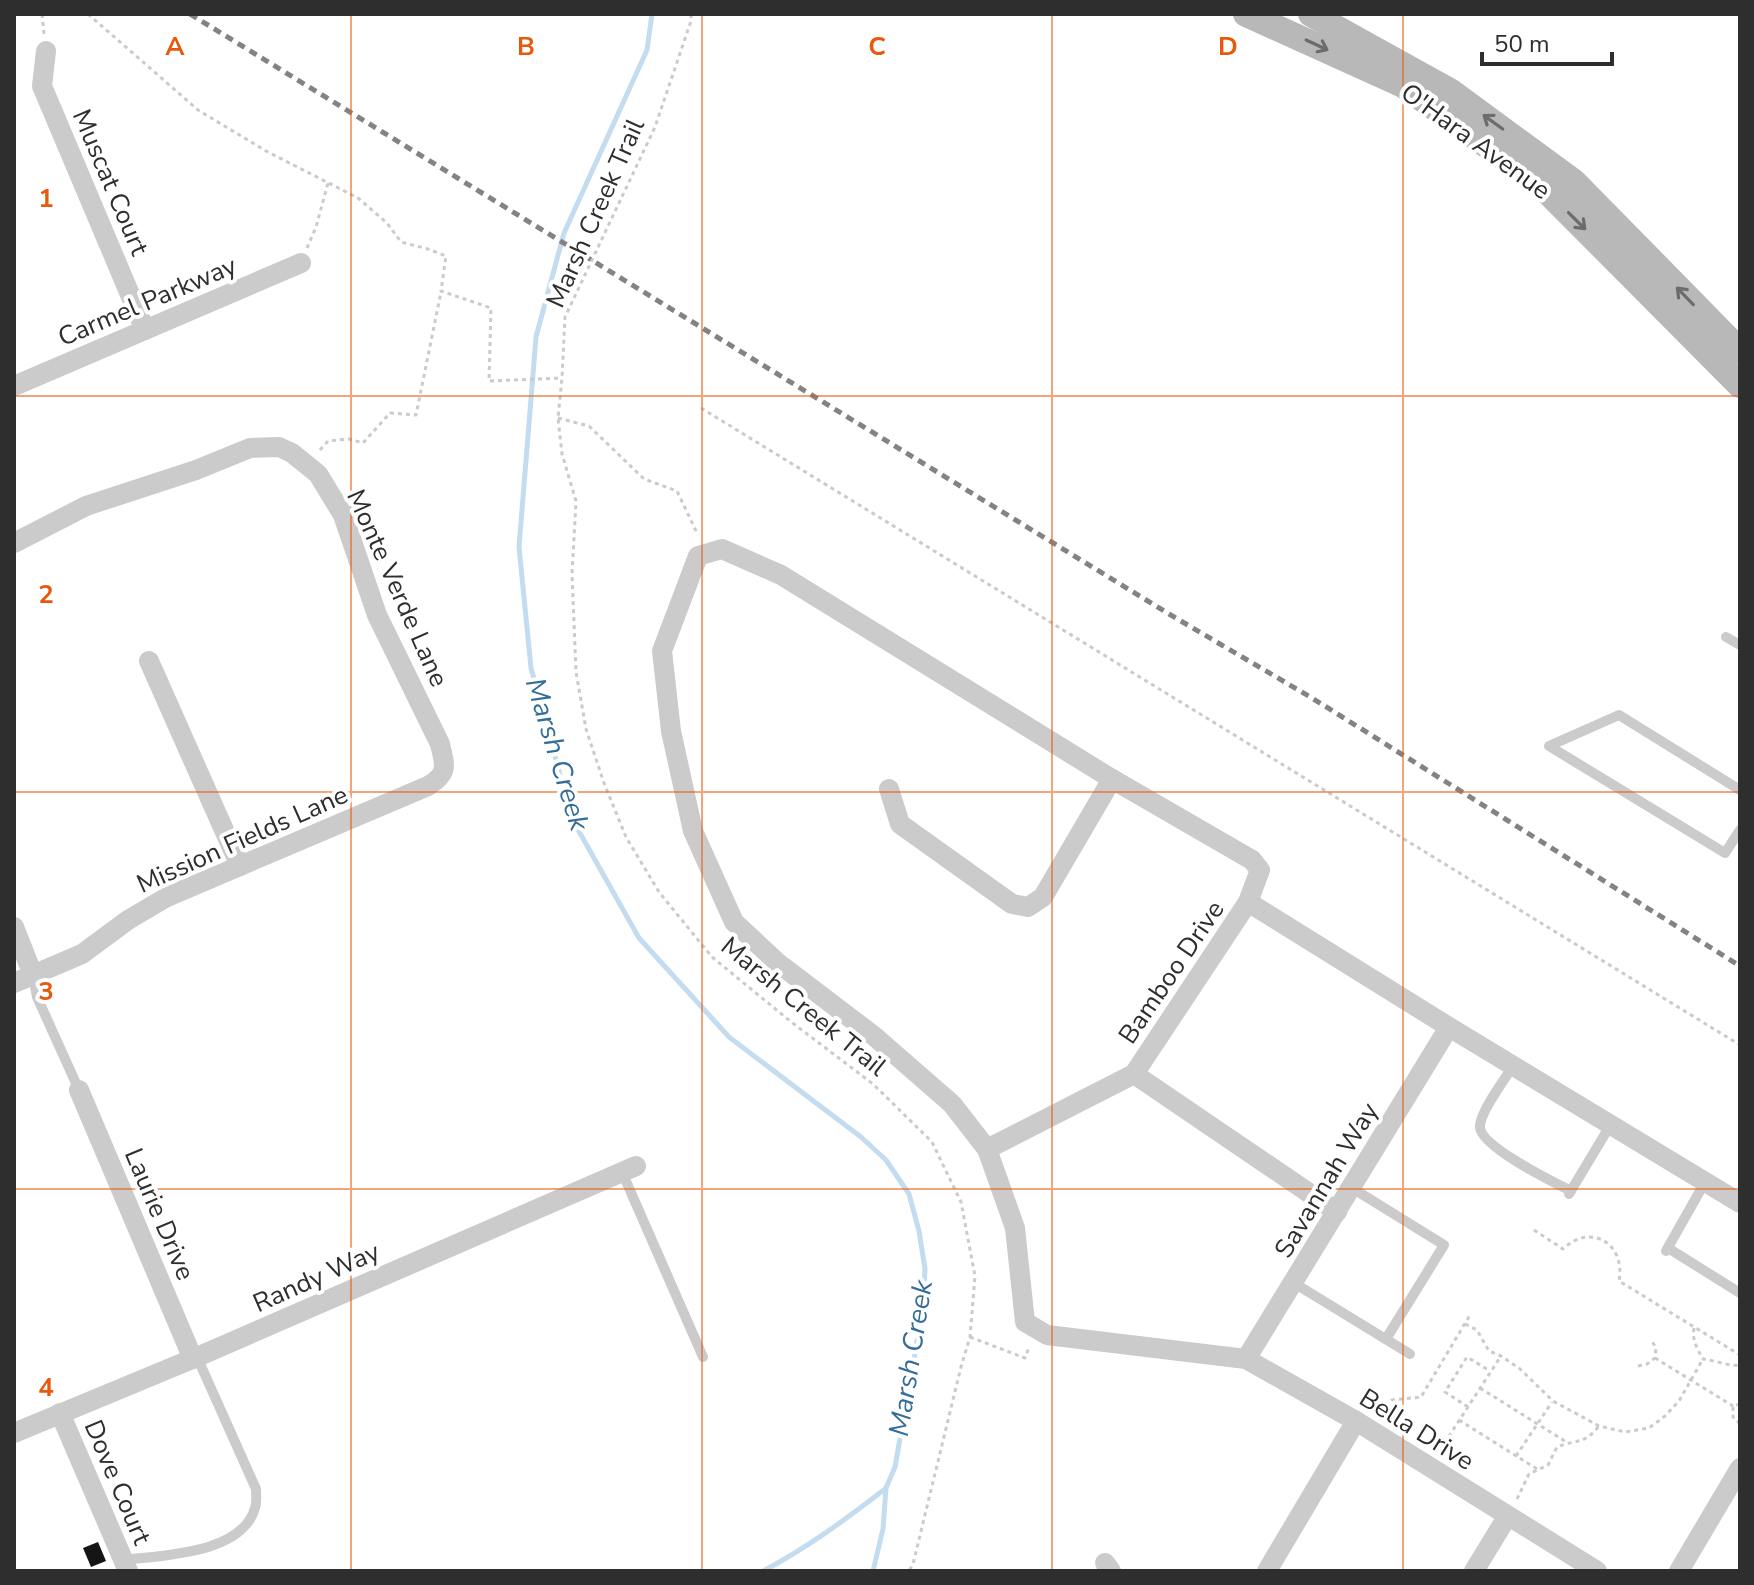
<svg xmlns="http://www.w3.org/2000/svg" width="1754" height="1585" font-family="'Nunito Sans',sans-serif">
<rect width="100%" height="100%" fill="#fff"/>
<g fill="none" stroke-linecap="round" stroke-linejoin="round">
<g stroke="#c4dcef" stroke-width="5">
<polyline points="652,14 647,50 564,233 536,337 519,547 531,668 572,819 639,938 729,1037 861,1137 886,1160 909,1194 919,1231 925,1269 922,1313 895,1467 886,1488 883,1529 873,1571"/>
<path d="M763,1571C807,1548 846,1519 885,1489"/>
</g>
</g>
<polygon fill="#151515" points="98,1542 106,1561 91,1567 83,1548"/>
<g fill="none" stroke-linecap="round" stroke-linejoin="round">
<g stroke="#cbcbcb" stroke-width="3" stroke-dasharray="4 4" stroke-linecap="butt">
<polyline points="42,14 44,34"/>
<polyline points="88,14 198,110 266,151 358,198 387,223 401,242 428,249 446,256 441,291 491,308 489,381 562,378"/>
<polyline points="691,14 691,21 655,127 565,317 562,378 558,418 562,454 576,501 572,574 576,672 586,729 604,783 626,837 659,892 712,957 790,1021 873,1084 932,1142 961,1202 975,1276 970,1337 961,1367 913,1564 909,1571"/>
<polyline points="307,248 316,227 328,183"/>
<polyline points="701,408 1740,1045"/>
<polyline points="558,418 589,426 644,479 677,491 698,535"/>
<polyline points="320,450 328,441 349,439 363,443 390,413 416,415 441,292"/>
<path d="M1534,1230L1563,1249C1591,1222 1626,1244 1619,1281L1740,1355"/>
<polyline points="1465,1324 1477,1330 1489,1351 1501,1356 1520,1369 1553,1401 1599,1426 1625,1432 1649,1428 1665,1416 1679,1401 1703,1359"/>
<path d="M1694,1328C1692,1341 1697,1348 1703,1359C1714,1360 1731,1367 1740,1365"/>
<polyline points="970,1337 1025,1358 1029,1347"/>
<polyline points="1655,1358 1733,1406"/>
<polyline points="1638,1366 1647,1364 1655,1358 1656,1348 1652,1341"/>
<polyline points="1480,1388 1568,1443"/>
<polyline points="1740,1404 1733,1406 1733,1417 1740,1424"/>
<polyline points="1468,1407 1445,1392 1467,1357 1490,1371"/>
<polyline points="1381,1413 1392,1400 1421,1397 1470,1315"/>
<polyline points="1459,1420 1537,1469"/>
<polyline points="1440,1450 1501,1356"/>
<polyline points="1516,1456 1552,1402"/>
<path d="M1517,1499L1529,1474L1548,1465L1557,1447C1577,1439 1584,1445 1599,1426"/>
</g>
<g stroke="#cbcbcb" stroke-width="10">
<polyline points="1726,637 1740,645"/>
<polyline points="1740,790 1619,715 1549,746 1725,853 1740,830"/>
<polyline points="33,975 37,997 79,1090"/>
<path d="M1513,1066C1505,1079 1479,1113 1480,1127C1480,1146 1553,1182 1571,1191"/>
<polyline points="622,1172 703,1357"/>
<polyline points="1352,1188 1444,1245 1386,1339"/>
<polyline points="1569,1194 1611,1124"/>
<polyline points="1668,1248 1740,1293"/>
<polyline points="1666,1251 1705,1182"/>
<polyline points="1294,1283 1410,1354"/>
<path d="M124,1560C163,1555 242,1554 255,1508C257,1503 256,1495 256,1489L197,1357"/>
</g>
<g stroke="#cbcbcb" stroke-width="20">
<polyline points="46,51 42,86 145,330"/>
<polyline points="14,386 301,263"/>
<path d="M14,543L86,506L196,470L250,448L279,447L292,453L318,474L343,515L377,615L440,744C445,766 449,773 428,786L167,897L128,920L82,954L14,983"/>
<polyline points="149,661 240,866"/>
<polyline points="889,789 900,824 1012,904 1028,907 1043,897 1112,779"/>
<polyline points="14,927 33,975"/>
<polyline points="1134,1074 1337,1212"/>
<polyline points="79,1090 193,1359"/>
<polyline points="987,1149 952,1104 874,1036 778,963 734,922 693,831 671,731 662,651 698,556 722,549 781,575 1112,779 1252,860 1260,870 1248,902"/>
<polyline points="1246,1359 1449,1027"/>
<polyline points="60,1413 128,1571"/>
<polyline points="14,1433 197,1357 636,1166"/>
<polyline points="1105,1563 1111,1571"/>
<polyline points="1267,1571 1356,1421"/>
<polyline points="1474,1571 1507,1517"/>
<polyline points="1597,1571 1356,1421 1246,1359 1047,1335 1025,1322 1015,1228 987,1149 1134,1074 1248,902 1449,1027 1740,1203"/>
<polyline points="1679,1571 1740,1468"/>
</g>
<g stroke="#b8b8b8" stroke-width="26">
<polyline points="1246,14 1403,85 1538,182 1740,385"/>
<polyline points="1311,14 1450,91 1574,182 1740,351"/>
</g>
<polyline stroke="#838383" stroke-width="5" stroke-dasharray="8 6" stroke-linecap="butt" points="190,14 1169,614 1312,698 1740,966"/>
</g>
<defs><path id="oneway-shaft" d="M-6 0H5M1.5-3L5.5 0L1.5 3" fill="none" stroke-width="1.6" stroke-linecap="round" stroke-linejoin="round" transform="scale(2)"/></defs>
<g stroke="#6c6c6c">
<use href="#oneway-shaft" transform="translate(1317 45) rotate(25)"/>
<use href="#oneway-shaft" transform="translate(1493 122) rotate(-144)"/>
<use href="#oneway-shaft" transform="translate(1577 221) rotate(45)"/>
<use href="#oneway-shaft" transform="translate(1685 296) rotate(-134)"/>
</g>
<path fill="none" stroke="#e8590c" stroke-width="2" stroke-opacity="0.55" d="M351,14V1571M702,14V1571M1052,14V1571M1403,14V1571M14,396H1740M14,792H1740M14,1189H1740"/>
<g text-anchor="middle" stroke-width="8" stroke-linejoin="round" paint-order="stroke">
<g font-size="26" fill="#2e2e2e" stroke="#fff">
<text transform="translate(1476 141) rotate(36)" y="9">O'Hara Avenue</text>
<text transform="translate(111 182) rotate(67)" y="9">Muscat Court</text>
<text transform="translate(595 213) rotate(-66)" y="9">Marsh Creek Trail</text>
<text transform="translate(147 301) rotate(-23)" y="9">Carmel Parkway</text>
<text transform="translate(398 588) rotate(66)" y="9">Monte Verde Lane</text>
<text transform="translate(242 839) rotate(-24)" y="9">Mission Fields Lane</text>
<text transform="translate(1171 972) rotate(-56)" y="9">Bamboo Drive</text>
<text transform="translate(804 1006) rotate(39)" y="9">Marsh Creek Trail</text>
<text transform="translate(1326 1180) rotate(-59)" y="9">Savannah Way</text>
<text transform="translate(160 1214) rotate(67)" y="9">Laurie Drive</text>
<text transform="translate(316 1277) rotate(-24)" y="9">Randy Way</text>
<text transform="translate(1417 1429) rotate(32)" y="9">Bella Drive</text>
<text transform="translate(118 1482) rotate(67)" y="9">Dove Court</text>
</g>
<g font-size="28" font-style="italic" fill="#346d98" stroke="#fff">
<text transform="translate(558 754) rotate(73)" y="10">Marsh Creek</text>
<text transform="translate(910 1358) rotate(-81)" y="10">Marsh Creek</text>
</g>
</g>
<g font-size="26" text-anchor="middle" font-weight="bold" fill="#e8590c" stroke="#fff" stroke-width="8" stroke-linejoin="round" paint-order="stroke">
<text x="175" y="55">A</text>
<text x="526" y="55">B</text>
<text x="877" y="55">C</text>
<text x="1228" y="55">D</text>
<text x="46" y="207">1</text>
<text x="46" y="603">2</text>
<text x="46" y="1000">3</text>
<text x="46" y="1396">4</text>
</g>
<rect width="1754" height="1585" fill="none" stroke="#2e2e2e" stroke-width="32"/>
<path d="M1482 52v12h130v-12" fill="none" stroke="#2e2e2e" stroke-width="4"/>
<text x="1494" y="52" font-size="24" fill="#2e2e2e" stroke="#ffffff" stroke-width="6" paint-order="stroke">50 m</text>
</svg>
